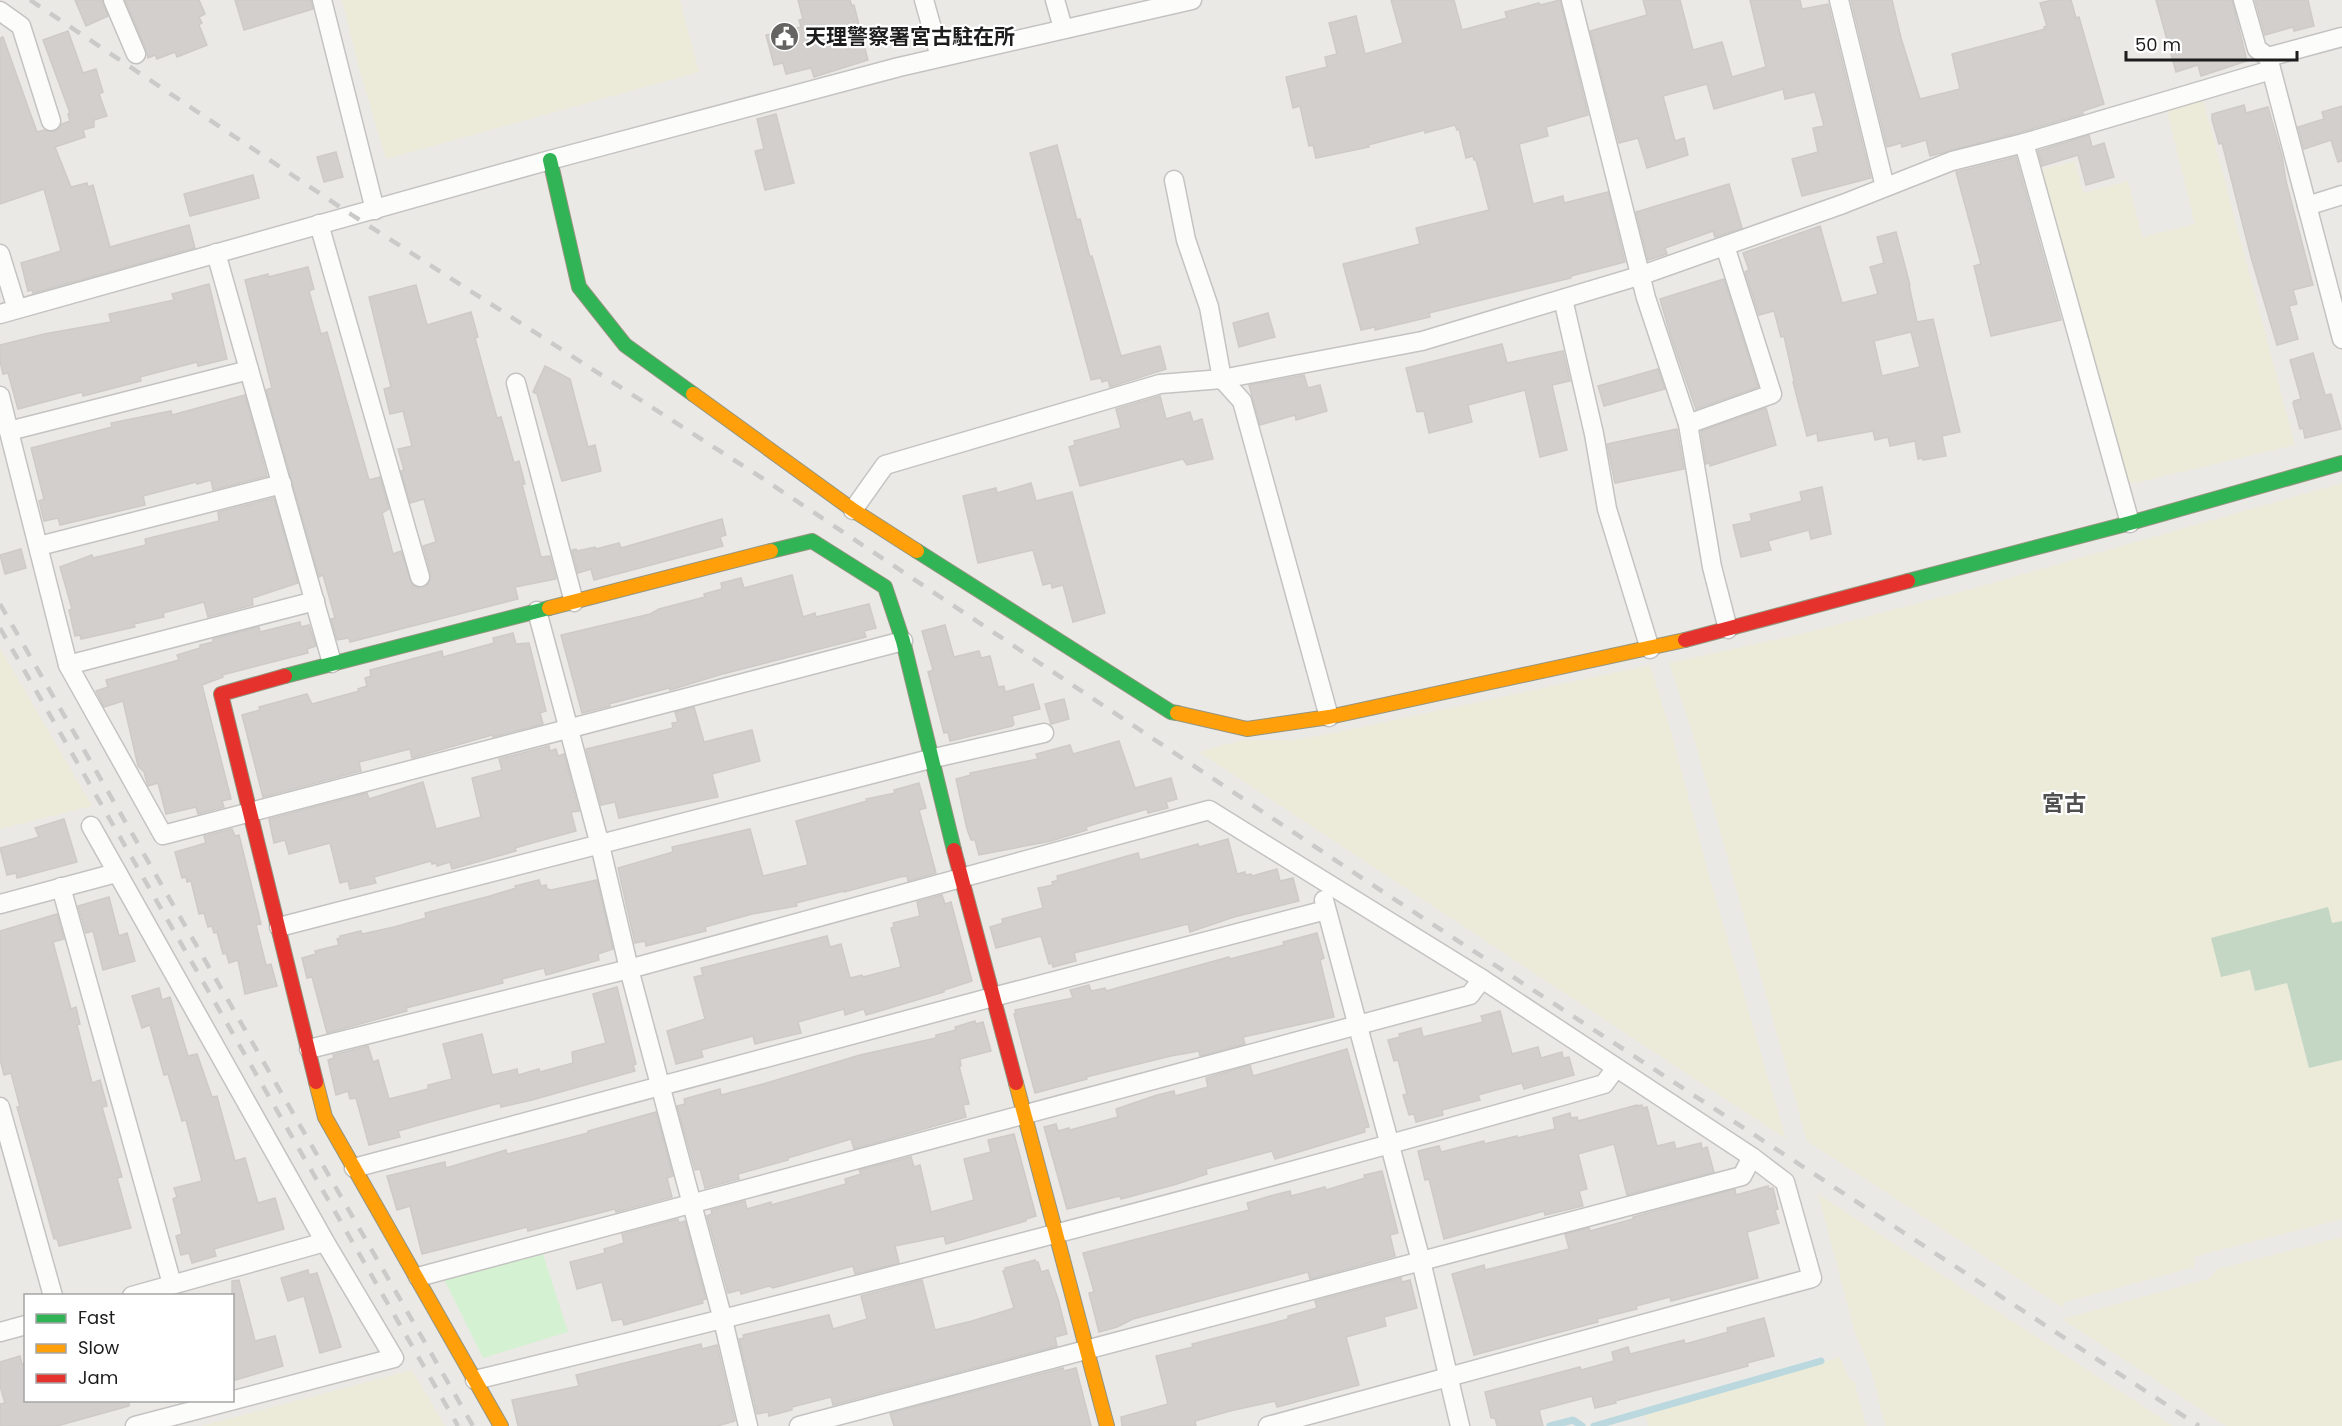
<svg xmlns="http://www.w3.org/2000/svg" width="2342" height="1426" font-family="Poppins,'Noto Sans JP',sans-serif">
<rect width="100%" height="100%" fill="#ebe9e6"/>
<g fill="#ecebd9">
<polygon points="342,0 680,0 699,72 386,159 359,68"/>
<polygon points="2203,99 2295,445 2139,482 2130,483 2119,467 2040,170 2075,161 2083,193 2128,181 2142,237 2195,224 2167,111"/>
<polygon points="2342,483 2342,921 2332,923 2328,907 2250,970 2256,991 2287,983 2309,1068 2342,1060 2342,1219 2196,1256 2194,1259 2195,1267 2065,1302 2062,1307 1807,1141 1693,735 1669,663 1805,633 1964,591"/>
<polygon points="0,648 92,806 0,829"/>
<polygon points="1650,665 1672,735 1708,872 1786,1139 1199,752 1242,740 1293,740 1324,735"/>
<polygon points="1818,1194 2173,1426 1885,1426 1872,1373 1855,1333"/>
<polygon points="2342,1237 2342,1426 2226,1426 2062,1319 2208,1279 2218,1269"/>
<polygon points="1840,1357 1849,1379 1854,1380 1866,1426 1648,1426 1645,1414"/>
<polygon points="412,1370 445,1426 201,1426"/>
</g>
<polygon fill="#c4d6c4" points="2328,907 2332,923 2342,921 2342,1060 2309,1068 2287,983 2255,991 2250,970 2221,977 2211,938"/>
<polygon fill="#d4f1d2" points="543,1254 568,1332 483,1358 444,1279"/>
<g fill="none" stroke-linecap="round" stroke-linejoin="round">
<g stroke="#bad8de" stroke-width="7">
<polyline points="1550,1426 1573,1420 1582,1426"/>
<polyline points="1594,1426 1821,1361"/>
</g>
</g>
<g fill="#d2cfcd" stroke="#cecbc7" stroke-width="1.5" fill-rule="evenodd">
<polygon points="75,0 102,0 108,16 86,26"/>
<polygon points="125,0 199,0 205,14 199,17 202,23 199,25 207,45 177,57 175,52 157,59 155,55 148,58 146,50"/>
<polygon points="235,0 311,0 313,9 244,30"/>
<polygon points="798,0 850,0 852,6 854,5 868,60 814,77 811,68 786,74 783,63 774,65 766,35 801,27 799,20 803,19"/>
<polygon points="1391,0 1454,0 1462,30 1507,18 1505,12 1539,3 1540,5 1560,0 1588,115 1546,127 1548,136 1519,144 1533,204 1563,196 1564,203 1608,192 1625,262 1571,276 1571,278 1429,313 1430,317 1375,330 1375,327 1361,330 1343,264 1420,244 1416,228 1489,210 1476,160 1474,160 1473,156 1466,158 1459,129 1457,130 1455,125 1425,133 1425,130 1368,145 1369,147 1316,158 1313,145 1309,146 1300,106 1293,108 1286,77 1327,67 1325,57 1337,54 1329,23 1356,16 1365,54 1403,43"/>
<polygon points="1643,0 1680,0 1693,50 1722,42 1732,77 1766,67 1750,0 1800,0 1802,9 1828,4 1871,178 1802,196 1792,159 1818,152 1813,128 1824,126 1815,92 1785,99 1783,89 1714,109 1707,84 1663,96 1675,141 1684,138 1688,155 1647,168 1638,138 1619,143 1590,31 1647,15"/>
<polygon points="1851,0 1892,0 1901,38 1920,99 1960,89 1952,54 2045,29 2044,27 2047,26 2040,3 2052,0 2071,0 2076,18 2079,17 2104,104 2083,111 2083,114 2021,132 1930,156 1926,140 1902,147 1901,143 1887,147"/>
<polygon points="2156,0 2232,0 2247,61 2201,76 2198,65 2176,72"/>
<polygon points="2255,0 2308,0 2314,26 2294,31 2293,27 2265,35"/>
<polygon points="68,31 83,73 96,69 103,92 99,94 107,116 94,120 94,127 83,130 85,137 55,147 71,187 87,183 88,187 93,185 110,247 189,225 195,248 33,293 32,290 28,291 21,263 61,251 44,189 0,204 0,38 3,37 37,132 44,130 54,132 62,124 70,121 68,114 70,113 43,40"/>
<polygon points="2244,105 2246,113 2268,107 2282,156 2286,181 2313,285 2293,290 2297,304 2289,306 2298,339 2277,345 2251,257 2222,143 2219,144 2212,120 2212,114"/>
<polygon points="2342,106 2342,161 2338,162 2331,140 2304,149 2298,127 2324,119 2322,112"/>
<polygon points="776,114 794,183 765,190 755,151 764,149 757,119"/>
<polygon points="2089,135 2092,147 2104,143 2114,177 2086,185 2078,155 2042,166 2038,151"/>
<polygon points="1057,145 1077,220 1080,219 1090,257 1092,256 1121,356 1160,346 1166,369 1110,387 1108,380 1102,382 1101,378 1091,380 1030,153"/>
<polygon points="336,152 343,177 324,182 317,157"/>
<polygon points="2016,157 2061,320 1991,336 1974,266 1981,264 1956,172"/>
<polygon points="253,175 259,198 190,216 184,194"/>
<polygon points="1729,184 1742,228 1715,237 1713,231 1665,248 1667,254 1648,260 1636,212"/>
<path d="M1820,226L1842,303L1878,294L1870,267L1884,263L1877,237L1896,232L1910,285H1909L1917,322L1933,319L1960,432L1942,436L1946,456L1923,460V458L1918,459L1915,441L1890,446L1888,437L1875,440L1873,431L1818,441L1817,433L1807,436L1793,382L1794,381L1784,336L1781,337L1774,311L1759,315L1745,272L1749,270L1743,253ZM1911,332L1920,367L1882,376L1874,341Z"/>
<polygon points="308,267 314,289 309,291 321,334 327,332 369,480 380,477 389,509 382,513 393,554 401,551 412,585 418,588 428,584 431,574 423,546 436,542 424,499 410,503 401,471 404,470 398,449 412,446 403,411 390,414 384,389 391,387 369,297 416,285 427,325 471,312 478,337 475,338 497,418 501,417 514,463 519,461 525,484 522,484 541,557 550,556 556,579 515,587 518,599 350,642 349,638 337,640 331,619 335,618 323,575 319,577 266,390 272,388 245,280 268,274 268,277"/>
<polygon points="1724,279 1758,387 1696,409 1671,337 1660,299"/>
<polygon points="209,284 227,359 198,366 197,362 140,377 141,381 83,396 82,392 18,409 8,373 3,374 0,361 0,345 44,334 111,322 109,314 174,300 172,294"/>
<polygon points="1268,313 1275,337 1239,347 1233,323"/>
<polygon points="1502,344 1507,363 1563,351 1570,381 1552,385 1567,450 1540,457 1525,390 1468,405 1472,422 1429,433 1424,411 1417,412 1406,368"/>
<polygon points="2313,353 2325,395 2331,394 2341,429 2305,438 2303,428 2300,429 2293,403 2294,401 2301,399 2290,360"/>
<polygon points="545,366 570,379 588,447 595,445 601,471 562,481 537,394 533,392"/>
<polygon points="1658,369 1665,389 1604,406 1598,386"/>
<polygon points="1304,375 1308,388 1320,385 1327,411 1296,420 1295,415 1260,425 1249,385"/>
<polygon points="245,395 267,476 213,490 211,480 197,484 196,482 143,496 145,505 60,525 58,518 44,521 39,501 44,499 31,448 112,427 111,423 171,411 172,415"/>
<polygon points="1160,396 1166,419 1190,412 1193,422 1202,419 1213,459 1187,465 1183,459 1080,486 1069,447 1075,445 1074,441 1121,428 1116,409"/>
<polygon points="1766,408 1776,445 1710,466 1710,463 1706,464 1701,431"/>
<polygon points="1677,429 1684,469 1615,483 1607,444"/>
<polygon points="1031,483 1036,501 1072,492 1105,613 1073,622 1063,585 1052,588 1051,583 1043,585 1033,550 978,563 963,496 996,488 997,493"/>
<polygon points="1822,487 1831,534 1811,539 1809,530 1768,541 1771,550 1741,557 1733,525 1752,521 1750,514 1802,501 1800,492"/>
<polygon points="274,498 298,583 252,598 253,605 208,617 204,602 163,613 164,617 134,624 135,627 81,639 80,635 75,636 69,610 72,609 60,567 92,555 93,558 146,545 145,539 219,521 218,512"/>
<polygon points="722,519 726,535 720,537 723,546 594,580 591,569 578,573 572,550 576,549 577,551 595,547 596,549 619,543 621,548"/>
<polygon points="21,549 26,568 5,574 0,555"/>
<polygon points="792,575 803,617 815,613 816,617 869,604 876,628 864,631 866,637 719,675 670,690 669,688 609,704 610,706 582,713 561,635 650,614 659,609 705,597 704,594 722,589 721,583 741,578 744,588"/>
<polygon points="300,622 301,627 309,625 316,646 307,649 308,653 222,675 223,677 202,685 231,799 222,801 224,807 198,814 196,807 166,814 158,783 148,786 144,772 138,766 123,701 104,707 96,691 108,687 106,680 179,660 177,655 200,648 200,645 213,642 213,639 259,627 260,632"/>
<polygon points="945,625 954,657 979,651 981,658 990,656 998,687 1004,686 1005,692 1033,684 1040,709 1012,716 1014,724 1012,726 950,741 948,732 944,733 928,672 933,670 922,631"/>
<polygon points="513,633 516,644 529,643 546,711 540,713 543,724 493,737 492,735 412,758 410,749 359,762 361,771 263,797 242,715 260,710 259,707 307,694 312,704 359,691 358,689 367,686 365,678 371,676 370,670 442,651 443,657 494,643 493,638"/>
<polygon points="1064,699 1069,719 1051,724 1045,704"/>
<polygon points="694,707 704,742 752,730 760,761 712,774 718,797 619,818 615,802 601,805 586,749 673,728 672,723 678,722 675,712"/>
<polygon points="1119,741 1135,788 1171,778 1177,799 1166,802 1168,808 1148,813 1147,809 1092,825 1086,827 1087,830 1051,841 979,855 975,840 971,840 967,829 956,779 971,775 970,773 1038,759 1036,754 1070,745 1073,754"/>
<polygon points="549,746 550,751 556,749 558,756 564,754 579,811 571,812 576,831 525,845 515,848 516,851 452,869 450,862 437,866 436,863 432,864 431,861 374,877 376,883 350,889 348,881 340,883 330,843 289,854 285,840 274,843 269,819 367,793 369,799 423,782 436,829 481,817 472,778 502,770 499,759"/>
<polygon points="919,783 926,808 919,810 936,873 908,881 907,876 900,877 844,892 844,891 796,903 797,906 752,914 705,927 706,931 646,946 645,941 635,943 618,868 673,852 672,847 750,829 763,876 808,865 796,821 867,801 866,799 895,793 894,790"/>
<polygon points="64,819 77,862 17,878 16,873 7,875 0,848 39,837 35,828"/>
<polygon points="232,829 235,836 239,835 261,924 256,925 266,965 271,964 277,986 245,994 238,960 229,963 226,953 223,954 217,932 214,933 212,926 208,927 204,913 199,914 191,881 187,882 186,877 182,878 175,852 206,843 204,836"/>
<polygon points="1228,839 1237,874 1245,872 1245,875 1251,874 1252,876 1277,869 1280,881 1293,878 1299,901 1234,917 1190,932 1188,924 1074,953 1076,961 1053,967 1052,963 1049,964 1041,936 996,948 990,927 1003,923 1002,919 1043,908 1038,888 1053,885 1052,882 1058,880 1057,876 1138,853 1140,860 1198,844 1199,847"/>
<polygon points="539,880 541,886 546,885 547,889 551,890 597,880 613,949 598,954 599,960 546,975 544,968 502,979 503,983 406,1008 407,1011 327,1033 312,977 307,978 302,958 316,954 315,951 339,945 337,939 340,938 340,936 361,931 362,934 394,927 426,918 425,913 490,896 516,888 515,886"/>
<polygon points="942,895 945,904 951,902 972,981 944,990 944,992 866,1015 864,1009 845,1015 844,1009 798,1022 801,1033 755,1044 753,1036 701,1050 703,1057 676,1064 667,1031 705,1019 694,977 703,975 701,968 827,936 830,947 841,944 850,978 862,975 863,977 901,967 891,928 894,927 893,923 920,916 917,902"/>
<polygon points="109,897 119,936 127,933 135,961 103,970 93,931 86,933 78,906"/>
<polygon points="57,914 64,939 53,942 71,1009 76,1007 80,1024 77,1025 92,1083 100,1080 107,1106 102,1107 122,1177 117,1178 131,1228 59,1246 57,1238 54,1239 17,1107 20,1107 11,1073 4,1075 0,1059 0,931"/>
<polygon points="1317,933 1324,958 1320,960 1334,1017 1243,1037 1245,1044 1200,1056 1199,1051 1171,1056 1086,1077 1087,1079 1035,1093 1014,1014 1016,1014 1015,1010 1073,998 1070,990 1089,985 1091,991 1105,988 1106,991 1229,957 1230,959 1284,945 1283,942"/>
<polygon points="617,987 636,1064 633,1065 635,1071 532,1100 501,1107 500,1103 430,1122 398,1131 400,1137 369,1145 356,1098 350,1099 348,1091 336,1095 328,1060 334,1058 333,1055 368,1046 373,1062 378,1060 389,1099 428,1089 428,1085 452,1079 443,1044 482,1034 492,1075 517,1069 518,1075 539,1069 540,1072 573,1063 572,1052 606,1043 593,994"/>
<polygon points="159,988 162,1000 170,997 188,1056 197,1054 212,1097 217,1096 235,1161 245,1158 258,1203 275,1198 284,1229 214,1249 216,1256 192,1263 189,1253 181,1255 176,1236 182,1234 173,1199 177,1197 174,1188 202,1181 186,1120 182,1121 168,1074 164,1075 150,1025 142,1028 132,996"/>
<polygon points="1500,1011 1512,1054 1538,1047 1541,1058 1562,1052 1563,1058 1569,1057 1574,1075 1524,1089 1522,1083 1478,1095 1480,1100 1442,1110 1443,1115 1416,1122 1414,1114 1409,1115 1403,1095 1407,1094 1398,1060 1394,1061 1388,1040 1400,1037 1399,1034 1421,1028 1423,1037 1483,1022 1481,1016"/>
<polygon points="975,1021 976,1024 983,1022 991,1051 960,1059 961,1066 959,1066 969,1104 963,1105 966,1117 854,1149 851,1139 788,1158 788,1160 738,1174 739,1179 705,1188 700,1169 695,1170 677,1106 685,1104 684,1099 720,1089 721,1095 763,1084 860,1055 936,1038 936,1035 956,1030 955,1027"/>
<polygon points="1347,1049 1369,1127 1364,1128 1365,1132 1275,1159 1272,1151 1206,1169 1207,1174 1177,1184 1121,1199 1120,1196 1067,1209 1044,1127 1056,1124 1058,1131 1069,1128 1070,1130 1118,1117 1116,1109 1157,1095 1174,1091 1175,1096 1208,1087 1206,1078 1250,1065 1253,1076"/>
<polygon points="1637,1105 1637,1106 1642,1105 1643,1108 1647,1107 1657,1146 1674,1142 1676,1149 1701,1143 1702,1149 1707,1147 1714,1172 1627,1195 1614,1144 1578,1154 1587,1189 1579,1191 1583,1206 1545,1215 1544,1211 1444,1239 1429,1179 1425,1180 1418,1151 1439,1146 1441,1152 1484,1141 1484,1144 1517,1136 1517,1138 1555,1129 1553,1118 1570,1113 1571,1118 1577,1117 1578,1121"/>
<polygon points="656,1112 673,1176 667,1178 672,1197 616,1212 615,1209 528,1231 527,1227 422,1254 410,1206 397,1210 387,1176 445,1162 446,1168 506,1150 507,1154 588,1133 588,1131"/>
<polygon points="1014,1134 1036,1216 1026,1219 1026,1221 946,1244 944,1236 895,1246 899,1263 855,1274 853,1266 773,1288 769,1286 741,1294 740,1290 728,1293 707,1216 712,1214 711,1210 745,1201 747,1209 771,1202 771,1205 846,1184 845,1179 861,1174 859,1170 911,1157 914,1167 920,1165 931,1212 974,1200 964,1159 991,1152 988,1140"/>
<polygon points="1382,1171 1398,1233 1390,1235 1395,1256 1310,1279 1308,1272 1133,1319 1117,1327 1099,1332 1089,1293 1094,1292 1083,1253 1249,1210 1247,1203 1270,1196 1290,1191 1291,1196 1325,1187 1326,1190 1365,1178 1364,1175"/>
<polygon points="1768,1186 1769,1189 1773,1188 1778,1209 1775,1210 1779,1223 1747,1232 1758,1278 1671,1301 1670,1297 1636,1306 1637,1309 1597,1319 1598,1322 1474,1355 1452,1274 1484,1265 1485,1270 1569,1249 1565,1234 1589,1228 1590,1231 1633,1219 1633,1217 1735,1189 1736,1195"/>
<polygon points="678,1219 679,1223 685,1221 706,1299 702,1300 703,1303 624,1325 622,1319 612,1321 602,1282 577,1289 570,1262 605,1253 604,1249 624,1243 622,1234"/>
<polygon points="1035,1260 1035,1262 1038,1262 1041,1272 1048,1270 1058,1299 1067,1334 1055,1337 1057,1346 833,1405 831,1397 792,1407 792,1410 769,1416 768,1412 757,1414 739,1339 744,1338 743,1335 829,1315 833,1329 867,1319 861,1296 922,1280 935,1330 972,1321 1014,1308 1003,1271 1005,1271 1005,1268"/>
<polygon points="308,1270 309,1275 317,1273 341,1347 320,1353 304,1296 288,1301 281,1278"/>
<polygon points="1401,1278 1402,1282 1410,1280 1417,1308 1384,1317 1386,1326 1346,1337 1359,1385 1277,1407 1275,1401 1230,1411 1195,1421 1196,1426 1122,1426 1121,1417 1168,1404 1156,1356 1193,1347 1192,1344 1288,1319 1288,1316 1317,1308 1315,1301"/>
<polygon points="239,1280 255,1341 275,1336 283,1366 232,1381 232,1281"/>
<polygon points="1764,1318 1774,1356 1747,1363 1748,1366 1722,1373 1615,1401 1616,1403 1595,1408 1592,1396 1539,1410 1543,1426 1497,1426 1495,1418 1491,1418 1485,1392 1580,1367 1581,1370 1614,1361 1612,1352 1628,1347 1630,1354 1684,1340 1685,1344 1728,1332 1727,1328"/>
<polygon points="701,1344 702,1349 717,1345 735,1421 717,1426 518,1426 512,1400 579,1386 576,1375"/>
<polygon points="20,1356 22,1364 26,1363 26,1401 129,1401 129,1406 57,1426 0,1426 0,1404 5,1403 0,1386 0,1362"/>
<polygon points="1063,1368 1064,1371 1076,1368 1091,1426 894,1426 890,1413"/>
</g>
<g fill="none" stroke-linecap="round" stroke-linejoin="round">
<defs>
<g id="street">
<polyline points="113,0 136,54"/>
<polyline points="322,0 375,210"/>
<polyline points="924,0 940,57"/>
<polyline points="1055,0 1063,28"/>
<polyline points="1571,0 1646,298 1688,424 1772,394 1725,246"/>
<polyline points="1839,0 1885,187"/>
<polyline points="2243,0 2257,49 2268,57 2342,339"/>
<polyline points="0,11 21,26 51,121"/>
<polyline points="2268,57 2342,37"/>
<polyline points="2024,143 2130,523"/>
<polyline points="1174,180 1186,240 1209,307 1222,379 1242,401 1329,717"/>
<polyline points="2307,206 2342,195"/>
<polyline points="319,224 420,577"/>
<polyline points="216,253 332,663"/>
<polyline points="0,254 17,309"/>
<polyline points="1563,299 1594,434 1607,509 1650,649"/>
<polyline points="0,314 550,160 899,67 1192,0"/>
<polyline points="516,383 574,602"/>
<polyline points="0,396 68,665 163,835 903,641"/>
<polyline points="1688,424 1712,567 1728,629"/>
<polyline points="9,431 249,370"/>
<polyline points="853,510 885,465 1160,384 1222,379 1422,341 1642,275 1843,204 1952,161 2024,143 2271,70"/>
<polyline points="39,546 282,484"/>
<polyline points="537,611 600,845 629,969 723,1320 748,1426"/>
<polyline points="68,665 315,601"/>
<polyline points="91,826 325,1242 394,1358 135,1426"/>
<polyline points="61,887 172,1284"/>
<polyline points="1324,900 1421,1261 1460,1426"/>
<polyline points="0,904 116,873"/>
<polyline points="279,927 930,759 1044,733"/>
<polyline points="309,1049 629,969 1209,810 1482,979 1752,1157 1785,1182 1812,1278 1268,1426"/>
<polyline points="0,1107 53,1296"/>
<polyline points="354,1168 993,997 1326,910"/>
<polyline points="418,1277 1470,995 1482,979"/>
<polyline points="132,1296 325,1242"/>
<polyline points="0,1332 26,1325"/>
<path d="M475,1380C853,1288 1230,1191 1604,1084L1616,1068"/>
<polyline points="799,1426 1742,1176 1752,1157"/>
</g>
<g id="fast">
<polyline points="550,160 579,287 625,345 693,394"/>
<polyline points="771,551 812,541 885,587 903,641 954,850"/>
<polyline points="917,551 1171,712 1177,713"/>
<polyline points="1908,581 2130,523 2342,463"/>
<polyline points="285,676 549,608"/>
</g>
<g id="slow">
<polyline points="693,394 853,510 917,551"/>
<polyline points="549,608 771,551"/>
<polyline points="1177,713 1247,729 1329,717 1685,640"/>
<polyline points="316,1082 325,1117 501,1426"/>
<polyline points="1016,1083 1107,1426"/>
</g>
<g id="jam">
<polyline points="1685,640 1908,581"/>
<polyline points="285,676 221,694 316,1082"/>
<polyline points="954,850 1016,1083"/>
</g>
</defs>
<use href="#street" stroke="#c4c3c2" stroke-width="21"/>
<use href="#fast" stroke="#94947f" stroke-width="16"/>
<use href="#slow" stroke="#94947f" stroke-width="16"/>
<use href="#jam" stroke="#94947f" stroke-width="16"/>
<use href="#street" stroke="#fcfcfb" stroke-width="18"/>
<use href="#fast" stroke="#30b455" stroke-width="14"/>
<use href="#slow" stroke="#ff9f0a" stroke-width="14"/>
<use href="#jam" stroke="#e5322d" stroke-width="14"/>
<g stroke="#cacac9" stroke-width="4.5" stroke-dasharray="12 12" stroke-linecap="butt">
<polyline points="30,0 352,215 762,478 1365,880 2199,1426"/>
<polyline points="0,604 473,1426"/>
<polyline points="0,628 458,1426"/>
</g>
</g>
<defs>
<symbol id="civic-disc" viewBox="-11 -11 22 22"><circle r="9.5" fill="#656463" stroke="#fff"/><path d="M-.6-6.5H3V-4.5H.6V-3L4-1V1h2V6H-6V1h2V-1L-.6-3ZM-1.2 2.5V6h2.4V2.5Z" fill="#fff"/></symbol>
</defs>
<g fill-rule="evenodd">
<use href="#civic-disc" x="768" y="20" width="33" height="33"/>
</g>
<g text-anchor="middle" stroke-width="4.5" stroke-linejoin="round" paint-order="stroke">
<g font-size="21" font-weight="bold" fill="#1d1d1d" stroke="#fff" text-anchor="start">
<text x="805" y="44">天理警察署宮古駐在所</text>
</g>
<g font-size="22" font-weight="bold" fill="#505050" stroke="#fff">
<text x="2064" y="811">宮古</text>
</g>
</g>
<rect x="24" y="1294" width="210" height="108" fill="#ffffff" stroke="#a5a5a5" stroke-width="1.5"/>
<rect x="36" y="1314" width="30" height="9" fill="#30b455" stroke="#a5a5a5" stroke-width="1.5"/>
<text x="78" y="1324" font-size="18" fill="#1d1d1d">Fast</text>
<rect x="36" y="1344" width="30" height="9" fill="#ff9f0a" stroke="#a5a5a5" stroke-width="1.5"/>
<text x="78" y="1354" font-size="18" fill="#1d1d1d">Slow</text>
<rect x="36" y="1374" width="30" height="9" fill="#e5322d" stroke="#a5a5a5" stroke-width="1.5"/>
<text x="78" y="1384" font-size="18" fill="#1d1d1d">Jam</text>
<path d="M2126 51v9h171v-9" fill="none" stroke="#1d1d1d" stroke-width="3"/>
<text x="2135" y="51" font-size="18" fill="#1d1d1d" stroke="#ffffff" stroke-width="4.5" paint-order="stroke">50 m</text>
</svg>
